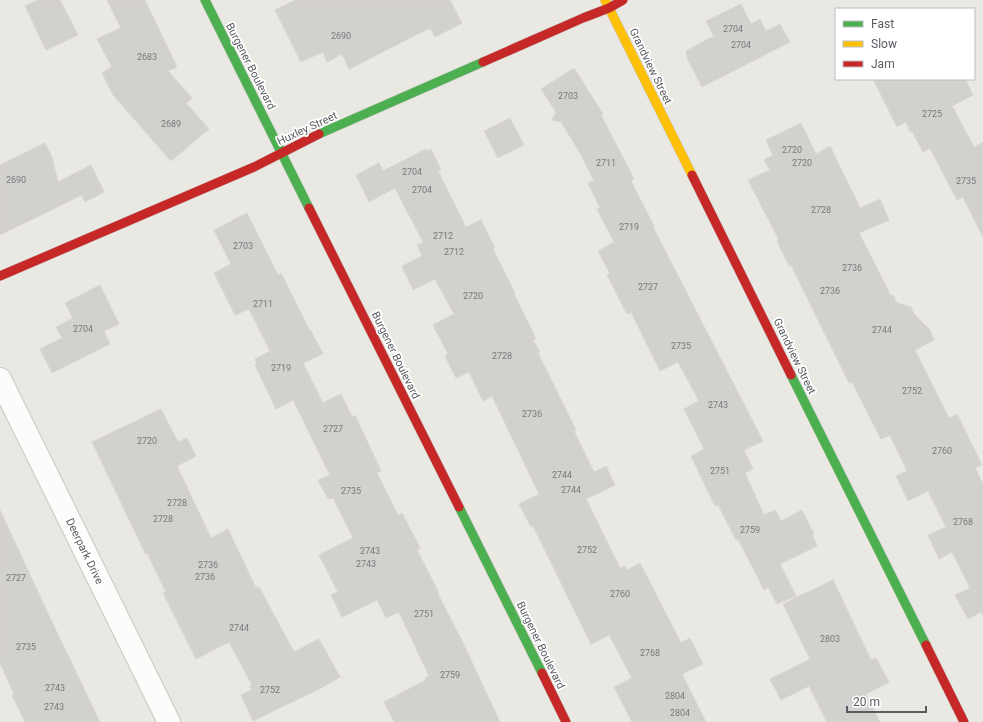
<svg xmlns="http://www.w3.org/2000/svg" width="983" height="722" font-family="Roboto,sans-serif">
<rect width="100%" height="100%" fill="#eae8e2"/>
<g fill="#d2d1cd" stroke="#d9d6d2">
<polygon points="38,0 60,0 78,35 46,50 25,6"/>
<polygon points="107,0 145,0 177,67 168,71 192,98 186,103 209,129 171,161 113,95 102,73 112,67 97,39 121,28"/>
<polygon points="296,0 450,0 462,23 435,37 430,28 349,69 342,54 327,62 323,52 301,62 275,10"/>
<polygon points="741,4 751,24 760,19 766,31 780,24 790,42 702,87 688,60 686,51 714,36 706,21"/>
<polygon points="574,68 603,114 601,115 634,179 631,181 654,226 653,227 763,441 744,450 753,469 745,473 764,515 775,510 781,521 802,510 814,534 812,535 817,546 780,564 796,596 777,604 768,587 764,590 738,539 736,540 718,505 715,506 691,456 704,449 684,409 699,401 678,362 660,371 631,312 627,314 607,275 610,274 598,251 614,242 597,209 600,208 588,183 594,181 580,153 561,122 552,120 556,112 541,89"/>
<polygon points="873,79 965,79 973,95 952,106 974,147 983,142 983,237 963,197 957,200 930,148 923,152 912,131 910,132 906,122 897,127"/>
<polygon points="510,118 524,145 498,158 484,131"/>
<polygon points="801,123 816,154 830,146 860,208 880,199 889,220 859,233 891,296 893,295 897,303 911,307 914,314 930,330 934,340 915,350 949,418 957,414 982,465 975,468 983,484 983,615 981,612 968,619 955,595 970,588 952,552 939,559 928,535 946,527 928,491 908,501 896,476 907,471 890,435 881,439 852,382 849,383 791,265 789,266 777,241 779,240 748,180 770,170 764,160 773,155 766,140"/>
<polygon points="45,143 52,157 58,182 91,165 104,192 85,202 82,195 0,235 0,165"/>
<polygon points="426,149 427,151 431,149 441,170 438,171 466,227 481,220 495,248 493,249 515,293 514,294 536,339 533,340 540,352 538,353 576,430 574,431 594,472 606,466 615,485 586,499 620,568 625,566 627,570 640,563 681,643 690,638 703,664 682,674 706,722 632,722 614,687 632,678 609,635 591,644 533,526 531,527 519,504 539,494 492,396 483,401 469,372 456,378 445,356 448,354 433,325 454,314 435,279 413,290 402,266 422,256 417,245 423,242 395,188 369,202 356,175 379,163 383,171"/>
<polygon points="247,213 278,275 281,273 310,331 311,331 323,354 303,363 323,403 341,394 352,417 355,415 381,471 377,473 398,515 402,513 420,548 417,550 439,593 438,594 464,645 500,722 394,722 384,702 426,680 425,678 429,676 399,612 386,618 377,600 342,617 331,595 338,592 319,555 353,538 333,498 328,499 318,480 330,475 293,400 276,409 255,365 257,364 255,359 270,351 249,309 235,315 214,273 231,264 214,230"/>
<polygon points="100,285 119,324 104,331 110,344 52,373 40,349 62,338 56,327 73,318 65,303"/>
<polygon points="161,409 178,442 187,438 196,456 177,466 211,538 228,529 256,588 259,587 294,652 319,639 340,677 319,689 253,721 241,695 252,690 250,686 252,685 229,642 196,659 163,593 166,592 147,553 145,553 92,442"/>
<polygon points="0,510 52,622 100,722 25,722 12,695 14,694 0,663"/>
<polygon points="833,580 871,660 876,658 889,682 866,694 880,722 827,722 809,686 781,700 770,679 810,659 783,604"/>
</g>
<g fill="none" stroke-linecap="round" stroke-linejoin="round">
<defs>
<polyline id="street" points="0,379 169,722"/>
<g id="fast">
<polyline points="205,0 309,208"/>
<polyline points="319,134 483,62"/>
<polyline points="791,375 926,645"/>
<polyline points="459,507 542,673"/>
</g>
<polyline id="slow" points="605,0 692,175"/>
<g id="jam">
<polyline points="483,62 583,18 609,8 623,0"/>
<polyline points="692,175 791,375"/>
<polyline points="309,208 459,507"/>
<polyline points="0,276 254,167 319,134"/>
<polyline points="926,645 964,722"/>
<polyline points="542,673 566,722"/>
</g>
</defs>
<use href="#street" stroke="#c6c6c4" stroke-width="24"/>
<use href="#fast" stroke="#c5c6c4" stroke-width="10"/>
<use href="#slow" stroke="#c5c6c4" stroke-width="10"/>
<use href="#jam" stroke="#c5c6c4" stroke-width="10"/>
<use href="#street" stroke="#fcfcfb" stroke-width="22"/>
<use href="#fast" stroke="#4caf50" stroke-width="9"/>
<use href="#slow" stroke="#ffc107" stroke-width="9"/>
<use href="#jam" stroke="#c62828" stroke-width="9"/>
</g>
<g text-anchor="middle" stroke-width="3.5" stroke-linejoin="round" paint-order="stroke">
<g font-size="9" fill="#777a7c">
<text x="733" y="32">2704</text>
<text x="341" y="39">2690</text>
<text x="741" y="48">2704</text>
<text x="147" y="60">2683</text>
<text x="568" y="99">2703</text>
<text x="932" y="117">2725</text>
<text x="171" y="127">2689</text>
<text x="792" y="153">2720</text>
<text x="606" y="166">2711</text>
<text x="802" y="166">2720</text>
<text x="412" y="175">2704</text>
<text x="16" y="183">2690</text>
<text x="966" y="184">2735</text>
<text x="422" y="193">2704</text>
<text x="821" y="213">2728</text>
<text x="629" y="230">2719</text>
<text x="443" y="239">2712</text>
<text x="243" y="249">2703</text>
<text x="454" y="255">2712</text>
<text x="852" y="271">2736</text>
<text x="648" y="290">2727</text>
<text x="830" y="294">2736</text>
<text x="473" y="299">2720</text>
<text x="263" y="307">2711</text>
<text x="83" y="332">2704</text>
<text x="882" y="333">2744</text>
<text x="681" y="349">2735</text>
<text x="502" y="359">2728</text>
<text x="281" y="371">2719</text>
<text x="912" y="394">2752</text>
<text x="718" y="408">2743</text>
<text x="532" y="417">2736</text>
<text x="333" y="432">2727</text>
<text x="147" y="444">2720</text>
<text x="942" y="454">2760</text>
<text x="720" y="474">2751</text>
<text x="562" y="478">2744</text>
<text x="571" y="493">2744</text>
<text x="351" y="494">2735</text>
<text x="177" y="506">2728</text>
<text x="163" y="522">2728</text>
<text x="963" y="525">2768</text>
<text x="750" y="533">2759</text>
<text x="587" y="553">2752</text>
<text x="370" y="554">2743</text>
<text x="366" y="567">2743</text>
<text x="208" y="568">2736</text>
<text x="205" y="580">2736</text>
<text x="16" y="581">2727</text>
<text x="620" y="597">2760</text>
<text x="424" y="617">2751</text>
<text x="239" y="631">2744</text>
<text x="830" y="642">2803</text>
<text x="26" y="650">2735</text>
<text x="650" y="656">2768</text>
<text x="450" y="678">2759</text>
<text x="55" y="691">2743</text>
<text x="270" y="693">2752</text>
<text x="675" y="699">2804</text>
<text x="54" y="710">2743</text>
<text x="680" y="716">2804</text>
</g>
<g font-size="11" fill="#585c61" stroke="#fff">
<text transform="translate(251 66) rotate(63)" y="4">Burgener Boulevard</text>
<text transform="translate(651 66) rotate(64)" y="4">Grandview Street</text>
<text transform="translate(307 128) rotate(-25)" y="4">Huxley Street</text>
<text transform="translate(396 355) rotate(64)" y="4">Burgener Boulevard</text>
<text transform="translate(795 356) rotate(64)" y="4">Grandview Street</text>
<text transform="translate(85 551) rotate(64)" y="4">Deerpark Drive</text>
<text transform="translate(541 645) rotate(64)" y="4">Burgener Boulevard</text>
</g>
</g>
<rect x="835" y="8" width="140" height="72" fill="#ffffff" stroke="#bcbec0"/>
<rect x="843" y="21" width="20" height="6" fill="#4caf50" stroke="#bcbec0"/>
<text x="871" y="28" font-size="12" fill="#585c61">Fast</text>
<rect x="843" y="41" width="20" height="6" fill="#ffc107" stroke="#bcbec0"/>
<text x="871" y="48" font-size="12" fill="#585c61">Slow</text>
<rect x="843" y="61" width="20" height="6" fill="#c62828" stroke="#bcbec0"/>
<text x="871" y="68" font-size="12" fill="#585c61">Jam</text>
<path d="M847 706v6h79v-6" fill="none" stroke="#585c61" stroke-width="2"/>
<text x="853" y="706" font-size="12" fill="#585c61" stroke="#ffffff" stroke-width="3" paint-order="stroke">20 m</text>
</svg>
